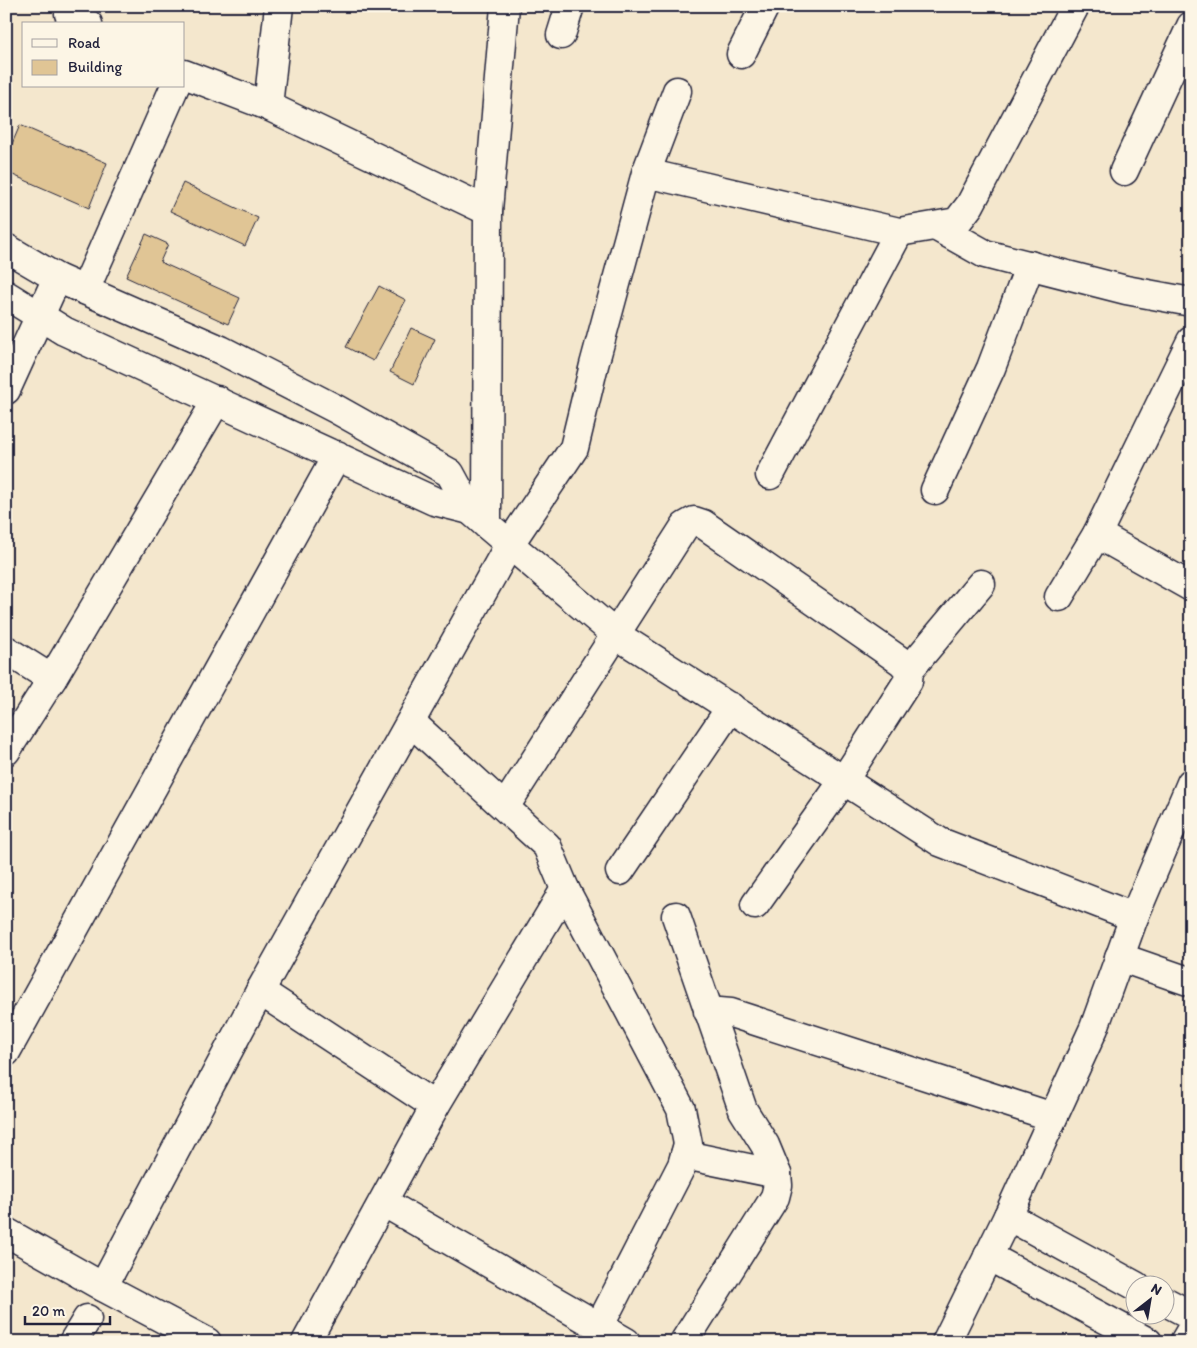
<svg xmlns="http://www.w3.org/2000/svg" width="1197" height="1348" font-family="Itim,sans-serif">
<rect width="100%" height="100%" fill="#f4e7cd"/>
<filter id="ink" filterUnits="userSpaceOnUse"><feTurbulence type="fractalNoise" baseFrequency=".02" numOctaves="2"/><feDisplacementMap in="SourceGraphic" scale="10" xChannelSelector="R" yChannelSelector="G"/><feConvolveMatrix kernelMatrix="1 2 1 2 8 2 1 2 1" color-interpolation-filters="sRGB"/></filter>
<g filter="url(#ink)">
<g fill="#e0c595" stroke="#22223b">
<polygon points="20,125 107,163 89,208 6,172 6,158"/>
<polygon points="183,183 258,218 245,246 170,211"/>
<polygon points="146,234 168,244 160,262 240,298 228,324 126,277"/>
<polygon points="379,286 406,300 373,361 346,347"/>
<polygon points="411,328 435,339 414,384 390,372"/>
</g>
<g fill="none" stroke-linecap="round" stroke-linejoin="round">
<defs>
<g id="minor">
<polyline points="70,6 69,14 88,24"/>
<polyline points="561,35 570,6"/>
<polyline points="741,54 765,6"/>
<polyline points="184,74 268,106 488,211"/>
<polyline points="268,106 279,6"/>
<polyline points="1124,171 1191,26"/>
<polyline points="646,173 677,91"/>
<polyline points="937,227 985,254 1126,290 1191,302"/>
<polyline points="6,248 57,278 221,350 336,409 450,473 470,510 487,525"/>
<polyline points="85,290 175,86"/>
<polyline points="6,295 64,331 434,501 470,510"/>
<polyline points="6,390 57,278"/>
<polyline points="770,475 899,232"/>
<polyline points="935,490 991,368 1030,265"/>
<polyline points="1097,534 1191,587"/>
<polyline points="1059,597 1097,534 1191,341"/>
<polyline points="6,650 52,679"/>
<polyline points="909,670 981,584"/>
<polyline points="6,751 52,679 217,400"/>
<polyline points="505,807 685,526 694,521 703,524 902,662 909,670 908,681 844,780 755,905"/>
<polyline points="620,871 731,707"/>
<polyline points="565,889 681,1109 688,1144 682,1165 600,1325"/>
<polyline points="676,916 743,1110 765,1145 777,1174 778,1185 775,1197 684,1342"/>
<polyline points="1119,957 1191,982"/>
<polyline points="260,991 435,1106"/>
<polyline points="708,1011 731,1013 1053,1117"/>
<polyline points="6,1052 337,455"/>
<polyline points="685,1155 777,1174"/>
<polyline points="383,1202 626,1342"/>
<polyline points="6,1232 103,1287 207,1342"/>
<polyline points="103,1287 260,991 509,545 574,448 594,365 646,173 899,232 957,222 970,205 1075,6"/>
<polyline points="73,1342 87,1319"/>
<polyline points="306,1342 435,1106 565,889 547,846 411,722"/>
<polyline points="1184,1342 1191,1330"/>
</g>
<g id="tertiary">
<polyline points="505,6 488,211 487,525 615,634 940,842 1134,917"/>
<polyline points="1008,1216 1136,1286"/>
<polyline points="988,1256 1148,1342"/>
<polyline points="1164,1301 1191,1315"/>
<polyline points="946,1342 1008,1216 1094,1028 1134,917 1191,783"/>
</g>
</defs>
<use href="#minor" stroke="#22223b" stroke-width="31"/>
<use href="#tertiary" stroke="#22223b" stroke-width="31"/>
<use href="#minor" stroke="#fcf5e5" stroke-width="28"/>
<use href="#tertiary" stroke="#fcf5e5" stroke-width="28"/>
</g>
</g>
<rect width="1197" height="1348" fill="none" stroke="#fcf5e5" stroke-width="25"/>
<rect x="12" y="12" width="1172" height="1323" fill="none" stroke="#22223b" stroke-width="2" filter="url(#ink)"/>
<rect x="22" y="22" width="162" height="65" fill="#fcf5e5" stroke="#a5a1a1"/>
<rect x="32" y="39" width="25" height="8" fill="#fcf5e5" stroke="#a5a1a1"/>
<text x="68" y="48" font-size="15" fill="#22223b">Road</text>
<rect x="32" y="60" width="25" height="15" fill="#e0c595" stroke="#a5a1a1"/>
<text x="68" y="72" font-size="15" fill="#22223b">Building</text>
<g transform="translate(1150 1300) rotate(31)"><circle r="24" fill="#fcf5e5" stroke="#a5a1a1"/>
<path d="M0-4L9 19L0 12L-9 19Z" fill="#22223b"/>
<text y="-8" font-size="14" font-weight="bold" text-anchor="middle" fill="#22223b">N</text>
</g>
<path d="M25 1316v8h85v-8" fill="none" stroke="#22223b" stroke-width="2.5"/>
<text x="32" y="1316" font-size="15" fill="#22223b" stroke="#fcf5e5" stroke-width="4" paint-order="stroke">20 m</text>
</svg>
